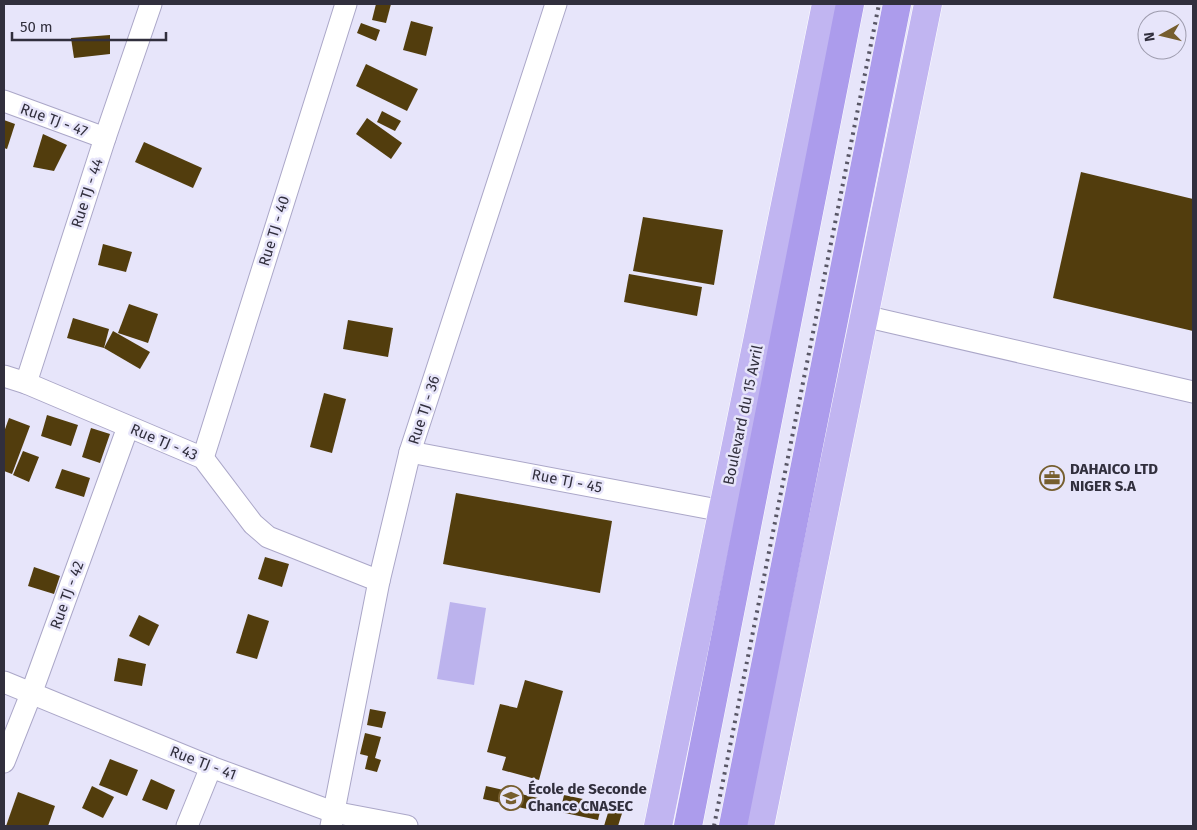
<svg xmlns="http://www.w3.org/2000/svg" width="1197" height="830" font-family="'Fira Sans',sans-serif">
<rect width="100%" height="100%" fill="#e7e5fa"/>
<polygon fill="#bcb3ed" points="450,602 486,608 474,685 437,679"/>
<g fill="#523d0d">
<polygon points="376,4 391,4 386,23 372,20"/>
<polygon points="411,21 433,27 426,56 403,50"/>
<polygon points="361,23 380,30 376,41 357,33"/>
<polygon points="110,35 110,54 74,58 71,38"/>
<polygon points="366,64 418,89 407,111 356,86"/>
<polygon points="382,111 401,121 395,131 377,122"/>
<polygon points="367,118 402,143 391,159 356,134"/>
<polygon points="4,120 15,124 7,149 4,148"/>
<polygon points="43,134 67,145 54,171 33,167"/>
<polygon points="144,142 202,168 193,188 135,162"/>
<polygon points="1081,172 1193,199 1193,331 1053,298"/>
<polygon points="643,217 723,230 714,285 633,271"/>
<polygon points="103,244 132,252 126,272 98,265"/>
<polygon points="629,274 702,287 697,316 624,302"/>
<polygon points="129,304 158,314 148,343 118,333"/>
<polygon points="73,318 109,329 104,348 67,338"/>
<polygon points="348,320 393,328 388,357 343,349"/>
<polygon points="113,331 150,352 140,369 104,348"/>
<polygon points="324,393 346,399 332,453 310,447"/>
<polygon points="47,415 78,425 71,446 41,436"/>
<polygon points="9,418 30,426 12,474 4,471 4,432"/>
<polygon points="91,428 110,434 100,463 82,457"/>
<polygon points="23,451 39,457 29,482 13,475"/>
<polygon points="62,469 90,478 84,497 55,488"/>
<polygon points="456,493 612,521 600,593 443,564"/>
<polygon points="265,557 289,564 282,587 258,579"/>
<polygon points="34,567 60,576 54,594 28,586"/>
<polygon points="248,614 269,621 257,659 236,653"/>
<polygon points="139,615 159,625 149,646 129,636"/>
<polygon points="118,658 146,664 142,686 114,681"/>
<polygon points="525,680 563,691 539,780 502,770 506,757 487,752 500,704 517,708"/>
<polygon points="370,709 386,712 382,728 367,725"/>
<polygon points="365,733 381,737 375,758 381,760 377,772 365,769 368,756 360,754"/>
<polygon points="110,759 138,770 127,796 99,785"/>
<polygon points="151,779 175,790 167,810 142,800"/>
<polygon points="92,786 114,797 103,818 82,808"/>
<polygon points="486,786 538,798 536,811 483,799"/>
<polygon points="18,792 55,806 48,826 6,826"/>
<polygon points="564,795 602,803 598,820 560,812"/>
<polygon points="611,803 624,807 618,826 604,826"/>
</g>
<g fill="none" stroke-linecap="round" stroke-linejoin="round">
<defs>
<g id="minor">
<polyline points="4,101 105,138"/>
<polyline points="864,316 1193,392"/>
<polyline points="4,376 26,383 203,458 253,524 268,537 379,581"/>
<polyline points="26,383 105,138 151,4"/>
<polyline points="410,452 723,511"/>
<polyline points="203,458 346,4"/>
<polyline points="4,682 211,767 333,812 407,826"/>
<polyline points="4,762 31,694 128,427"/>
<polyline points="187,826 211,767"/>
<polyline points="331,826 379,581 410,452 556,4"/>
</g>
<g id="primary">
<polyline points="658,826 826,4"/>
<polyline points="760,826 928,4"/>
</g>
<g id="trunk">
<polyline points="688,826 850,4"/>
<polyline points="733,826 897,4"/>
</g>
</defs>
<use href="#minor" stroke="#aba7c8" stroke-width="23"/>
<use href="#primary" stroke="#fff" stroke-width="29"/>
<use href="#trunk" stroke="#fff" stroke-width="29"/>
<use href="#minor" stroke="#fff" stroke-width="21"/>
<use href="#primary" stroke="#c1b5f1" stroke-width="28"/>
<use href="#trunk" stroke="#ac9cec" stroke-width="28"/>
<polyline stroke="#595766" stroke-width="4" stroke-dasharray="2.5 5" stroke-linecap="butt" points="714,826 879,4"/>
</g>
<defs>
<symbol id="office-ring" viewBox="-11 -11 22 22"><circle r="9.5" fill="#e7e5fa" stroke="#765e2e" stroke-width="1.5"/><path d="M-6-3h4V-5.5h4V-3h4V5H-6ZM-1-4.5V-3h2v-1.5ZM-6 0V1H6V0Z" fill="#765e2e"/></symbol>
<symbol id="school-ring" viewBox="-11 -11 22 22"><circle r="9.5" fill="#e7e5fa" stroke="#765e2e" stroke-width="1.5"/><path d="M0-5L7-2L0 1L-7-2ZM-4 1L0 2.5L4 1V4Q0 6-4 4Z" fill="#765e2e"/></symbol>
</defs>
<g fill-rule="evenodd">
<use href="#office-ring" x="1038" y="464" width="28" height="28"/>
<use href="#school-ring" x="497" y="784" width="28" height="28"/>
</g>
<g text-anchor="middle" stroke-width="5" stroke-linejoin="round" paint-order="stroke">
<g font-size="15" fill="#312f3d" stroke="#e7e5fa">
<text transform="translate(54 120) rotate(20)" y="5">Rue TJ - 47</text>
<text transform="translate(87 193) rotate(-72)" y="5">Rue TJ - 44</text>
<text transform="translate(274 231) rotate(-73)" y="5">Rue TJ - 40</text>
<text transform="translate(424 410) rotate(-72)" y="5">Rue TJ - 36</text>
<text transform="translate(743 415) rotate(-78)" y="5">Boulevard du 15 Avril</text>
<text transform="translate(164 442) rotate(23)" y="5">Rue TJ - 43</text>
<text transform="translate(567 481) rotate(11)" y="5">Rue TJ - 45</text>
<text transform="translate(67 595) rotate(-70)" y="5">Rue TJ - 42</text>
<text transform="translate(203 763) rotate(21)" y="5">Rue TJ - 41</text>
</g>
<g font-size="15" font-weight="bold" fill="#312f3d" stroke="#e7e5fa" text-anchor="start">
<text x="1070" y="474">DAHAICO LTD<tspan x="1070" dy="17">NIGER S.A</tspan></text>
<text x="528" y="794">École de Seconde<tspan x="528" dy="17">Chance CNASEC</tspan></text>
</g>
</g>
<rect width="1197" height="830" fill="none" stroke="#312f3d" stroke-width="10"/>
<g transform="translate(1162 35) rotate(262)"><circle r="24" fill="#e7e5fa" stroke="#9e9cae"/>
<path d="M0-4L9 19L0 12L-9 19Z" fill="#765e2e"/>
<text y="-8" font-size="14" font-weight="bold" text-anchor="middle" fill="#312f3d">N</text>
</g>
<path d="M12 32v8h154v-8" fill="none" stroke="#312f3d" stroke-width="2.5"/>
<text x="20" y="32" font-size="15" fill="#312f3d" stroke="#e7e5fa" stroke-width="4" paint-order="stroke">50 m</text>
</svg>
